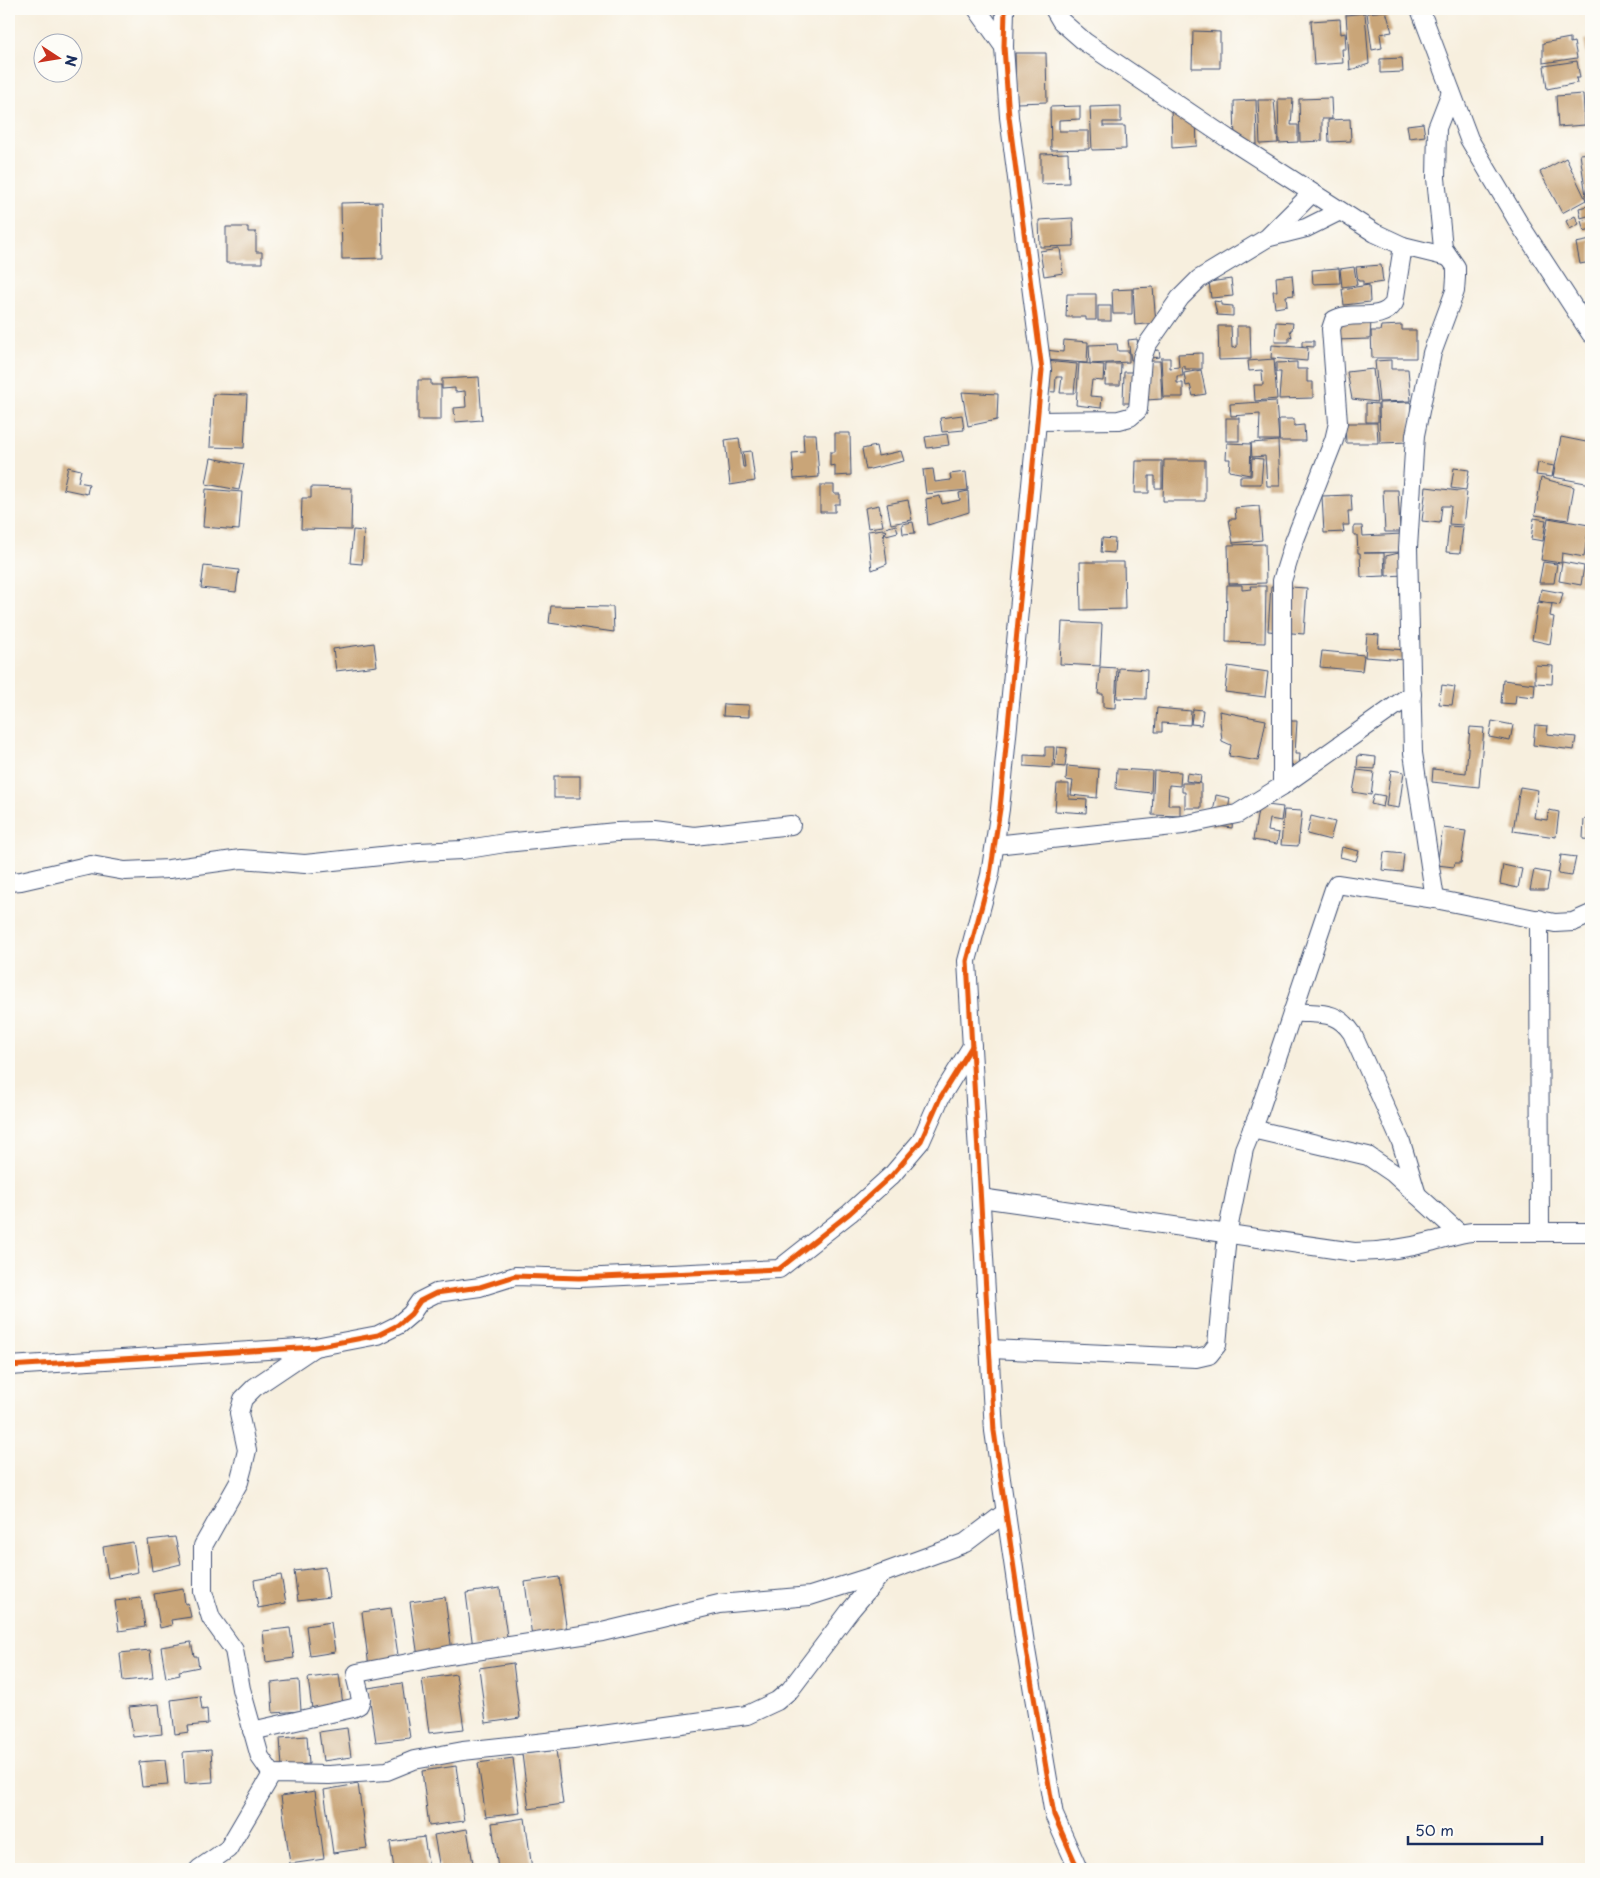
<svg xmlns="http://www.w3.org/2000/svg" width="1600" height="1878" font-family="'Playpen Sans',sans-serif">
<rect width="100%" height="100%" fill="#fdfcf7"/>
<filter id="ink" filterUnits="userSpaceOnUse"><feTurbulence type="fractalNoise" baseFrequency=".02" numOctaves="2"/><feDisplacementMap in="SourceGraphic" scale="10" xChannelSelector="R" yChannelSelector="G"/><feConvolveMatrix kernelMatrix="1 2 1 2 8 2 1 2 1" color-interpolation-filters="sRGB"/></filter>
<filter id="wash" filterUnits="userSpaceOnUse"><feTurbulence type="fractalNoise" baseFrequency=".0096" numOctaves="4" result="noise"/><feDisplacementMap in="SourceGraphic" scale="20" xChannelSelector="R" yChannelSelector="G"/><feGaussianBlur stdDeviation="1.12" result="paint"/><feColorMatrix in="noise" values="0 0 0 0 0 0 0 0 0 0 0 0 0 0 0 0 0 1.4 0 .05"/><feComposite in="paint" operator="in"/></filter>
<g filter="url(#wash)">
<rect width="100%" height="100%" fill="#f7efde"/>
<g id="blocks">
<g fill="#c9a578">
<polygon points="1386,11 1392,32 1380,34 1382,48 1372,50 1367,13"/>
<polygon points="1365,13 1369,64 1350,70 1346,15"/>
<polygon points="1340,19 1341,34 1345,33 1346,49 1342,49 1343,63 1314,65 1311,21"/>
<polygon points="1193,31 1220,32 1220,68 1192,68"/>
<polygon points="1570,38 1570,43 1574,42 1577,58 1543,63 1543,43"/>
<polygon points="1591,39 1591,56 1587,57 1584,40"/>
<polygon points="1015,53 1046,53 1047,102 1016,103"/>
<polygon points="1402,58 1403,72 1380,73 1380,59"/>
<polygon points="1577,61 1580,78 1576,78 1577,83 1547,89 1544,66"/>
<polygon points="1588,67 1591,67 1591,79 1590,79"/>
<polygon points="1586,87 1591,87 1591,112 1588,112"/>
<polygon points="1583,94 1585,125 1558,127 1556,96"/>
<polygon points="1331,98 1332,119 1322,119 1322,141 1300,142 1299,99"/>
<polygon points="1278,99 1293,99 1291,125 1298,125 1298,142 1279,143"/>
<polygon points="1256,100 1257,144 1235,145 1234,101"/>
<polygon points="1258,100 1274,100 1278,143 1260,144"/>
<polygon points="1171,103 1196,118 1197,146 1172,148"/>
<polygon points="1080,106 1080,119 1059,120 1059,131 1089,131 1089,149 1051,150 1050,107"/>
<polygon points="1121,106 1121,122 1103,122 1103,126 1125,126 1126,149 1092,150 1090,107"/>
<polygon points="1350,119 1351,141 1329,142 1328,120"/>
<polygon points="1423,123 1425,136 1409,138 1407,125"/>
<polygon points="1068,153 1069,183 1041,184 1041,154"/>
<polygon points="1591,153 1591,201 1587,203 1580,154"/>
<polygon points="1566,158 1586,200 1562,213 1540,172"/>
<polygon points="382,202 383,258 342,259 341,203"/>
<polygon points="1591,205 1591,215 1581,218 1579,208"/>
<polygon points="1575,216 1579,224 1570,229 1566,221"/>
<polygon points="1073,218 1074,246 1040,247 1039,220"/>
<polygon points="1591,218 1591,229 1584,231 1581,221"/>
<polygon points="226,227 248,227 248,232 256,232 256,252 262,252 262,263 226,263"/>
<polygon points="1591,240 1591,262 1580,264 1576,243"/>
<polygon points="1060,248 1063,273 1044,276 1040,251"/>
<polygon points="1381,265 1383,282 1363,285 1363,281 1358,281 1356,267"/>
<polygon points="1354,267 1357,285 1342,287 1340,269"/>
<polygon points="1339,268 1340,283 1313,284 1312,270"/>
<polygon points="1292,275 1294,295 1286,296 1287,306 1275,308 1273,291 1277,291 1276,277"/>
<polygon points="1231,279 1233,296 1211,298 1209,282"/>
<polygon points="1369,285 1370,302 1344,305 1342,289"/>
<polygon points="1153,287 1156,323 1135,325 1133,288"/>
<polygon points="1132,289 1132,314 1113,314 1112,290"/>
<polygon points="1067,294 1096,294 1096,320 1086,320 1086,317 1066,317"/>
<polygon points="1214,301 1221,302 1221,305 1233,306 1233,316 1217,315"/>
<rect x="1098" y="306" width="13" height="15"/>
<polygon points="1334,319 1371,319 1370,339 1334,340"/>
<polygon points="1276,322 1293,323 1292,330 1290,330 1292,337 1289,336 1289,342 1275,342"/>
<polygon points="1402,325 1402,330 1416,330 1416,358 1372,358 1371,331 1380,331 1381,326"/>
<polygon points="1218,326 1231,326 1232,348 1237,347 1237,326 1250,326 1251,359 1219,360"/>
<polygon points="1137,339 1139,352 1159,350 1160,357 1131,360 1128,340"/>
<polygon points="1064,340 1088,342 1087,363 1045,360 1045,350 1063,352"/>
<polygon points="1302,341 1314,341 1314,347 1302,346"/>
<polygon points="1117,344 1118,351 1129,351 1129,362 1090,364 1089,345"/>
<polygon points="1272,345 1308,348 1307,361 1271,358"/>
<polygon points="1202,353 1202,369 1185,369 1185,366 1182,366 1183,376 1177,376 1177,383 1183,383 1183,397 1163,397 1161,358 1170,358 1170,368 1179,367 1178,354"/>
<polygon points="1274,359 1277,399 1255,401 1254,385 1263,385 1262,370 1249,371 1248,361"/>
<polygon points="1391,360 1391,369 1408,369 1411,401 1379,402 1375,361"/>
<polygon points="1045,361 1077,364 1074,393 1060,393 1062,377 1056,377 1055,392 1042,391"/>
<polygon points="1144,361 1160,361 1162,399 1146,400"/>
<polygon points="1297,362 1297,369 1307,369 1307,382 1313,382 1313,398 1279,399 1281,372 1276,372 1276,363"/>
<polygon points="1079,363 1104,365 1103,381 1092,380 1090,396 1102,397 1101,408 1076,405"/>
<polygon points="1106,364 1121,364 1120,385 1105,385"/>
<polygon points="1373,369 1377,402 1352,399 1347,372"/>
<polygon points="1201,370 1206,394 1193,396 1190,385 1186,386 1184,373"/>
<polygon points="1124,372 1142,372 1141,403 1123,403"/>
<polygon points="479,377 482,420 455,422 454,408 466,407 465,391 455,392 455,388 442,389 442,379"/>
<polygon points="418,380 431,380 431,385 441,385 441,420 418,420"/>
<polygon points="962,392 998,394 997,420 968,426"/>
<polygon points="213,394 247,395 244,448 210,447"/>
<polygon points="1276,401 1279,440 1259,440 1260,414 1231,416 1230,404"/>
<polygon points="1411,402 1410,442 1380,443 1379,403"/>
<polygon points="1366,403 1378,404 1378,422 1366,422"/>
<polygon points="962,415 964,430 942,432 940,418"/>
<rect x="1226" y="418" width="13" height="23"/>
<polygon points="1279,419 1294,419 1294,426 1304,425 1305,441 1279,441"/>
<polygon points="1345,423 1377,423 1378,443 1346,443"/>
<polygon points="835,433 850,433 851,475 835,476 835,465 830,466 830,452 835,452"/>
<polygon points="803,434 816,434 819,477 794,479 792,453 804,452"/>
<polygon points="947,434 949,445 927,448 925,437"/>
<polygon points="1561,437 1591,443 1591,484 1553,477"/>
<polygon points="739,438 743,467 745,467 743,452 751,451 755,481 730,485 725,440"/>
<polygon points="1278,441 1280,486 1267,486 1265,456 1252,457 1251,443"/>
<polygon points="1227,443 1251,444 1250,475 1229,471 1230,459 1226,459"/>
<polygon points="876,446 878,456 901,451 904,461 866,470 862,449"/>
<polygon points="211,458 244,464 239,490 206,484"/>
<polygon points="1252,458 1263,459 1261,484 1240,484 1240,476 1251,476"/>
<polygon points="1164,460 1205,460 1205,501 1163,501"/>
<polygon points="1136,461 1162,461 1162,488 1155,488 1155,476 1149,476 1149,493 1135,493"/>
<polygon points="1538,463 1554,466 1552,477 1536,475"/>
<polygon points="68,467 81,470 78,482 89,484 87,494 63,489"/>
<polygon points="1454,468 1469,470 1466,490 1451,488"/>
<polygon points="933,469 935,482 951,480 950,474 966,472 968,490 926,494 923,470"/>
<polygon points="1541,478 1574,487 1568,520 1535,515"/>
<polygon points="820,485 834,485 834,494 840,494 840,504 835,504 835,512 820,512"/>
<polygon points="311,487 352,488 351,530 301,529 302,498 311,498"/>
<polygon points="1426,487 1467,492 1463,525 1449,524 1451,506 1442,506 1440,523 1422,521"/>
<polygon points="206,489 242,492 239,530 203,527"/>
<polygon points="1383,490 1398,490 1400,532 1385,532"/>
<polygon points="968,491 969,512 928,525 926,499 940,496 942,504 960,500 959,493"/>
<polygon points="1351,495 1352,511 1348,511 1349,525 1343,525 1344,532 1324,533 1322,496"/>
<polygon points="908,500 912,520 891,524 887,504"/>
<polygon points="879,505 883,526 868,528 865,508"/>
<polygon points="1259,506 1262,540 1233,543 1229,519 1236,519 1235,508"/>
<polygon points="1534,518 1546,520 1543,541 1531,539"/>
<polygon points="1548,518 1589,525 1584,557 1562,553 1561,563 1541,560"/>
<polygon points="913,522 915,533 903,534 902,524"/>
<polygon points="896,525 898,532 886,535 885,528"/>
<polygon points="1354,526 1362,526 1363,536 1402,534 1403,552 1364,553 1384,553 1385,576 1361,577 1360,553 1358,553 1357,535 1354,535"/>
<polygon points="1449,526 1463,527 1460,553 1446,552"/>
<polygon points="883,529 887,564 872,570 868,531"/>
<polygon points="353,530 364,531 362,564 350,563"/>
<polygon points="1102,538 1115,539 1114,553 1101,552"/>
<polygon points="1265,544 1266,583 1229,584 1228,545"/>
<polygon points="1403,552 1404,575 1386,576 1386,556"/>
<polygon points="1080,562 1124,562 1125,609 1081,610"/>
<polygon points="1543,562 1557,564 1554,583 1539,583"/>
<polygon points="1562,562 1584,566 1581,585 1559,581"/>
<polygon points="204,566 239,570 236,592 201,588"/>
<polygon points="1227,585 1242,585 1242,590 1252,589 1251,586 1266,586 1265,643 1226,642"/>
<polygon points="1271,586 1307,588 1304,634 1268,631"/>
<polygon points="1541,589 1563,593 1560,605 1539,601"/>
<polygon points="1538,602 1552,604 1550,616 1554,617 1550,644 1532,640"/>
<polygon points="551,606 613,607 614,632 549,623"/>
<polygon points="1062,622 1102,624 1100,666 1060,664"/>
<polygon points="1367,634 1379,635 1378,648 1406,650 1405,660 1365,657"/>
<polygon points="374,643 377,666 336,671 333,649"/>
<polygon points="1322,651 1364,655 1362,671 1320,667"/>
<polygon points="1535,665 1553,666 1552,684 1535,683"/>
<polygon points="1228,666 1268,672 1265,697 1225,692"/>
<polygon points="1100,667 1117,668 1115,708 1103,707 1103,694 1098,694"/>
<polygon points="1119,668 1147,670 1146,699 1117,698"/>
<polygon points="1503,680 1535,684 1534,697 1516,695 1515,704 1501,703"/>
<polygon points="1442,685 1455,687 1452,705 1439,704"/>
<polygon points="724,704 749,705 749,717 723,716"/>
<polygon points="1157,708 1191,711 1190,725 1162,723 1162,732 1155,732"/>
<polygon points="1193,709 1203,710 1201,725 1191,724"/>
<polygon points="1219,711 1266,720 1258,761 1229,756 1231,745 1222,741"/>
<polygon points="1283,721 1297,721 1295,754 1300,754 1299,766 1281,765"/>
<polygon points="1492,721 1513,725 1510,741 1489,737"/>
<polygon points="1535,725 1548,726 1547,734 1576,737 1574,750 1533,745"/>
<polygon points="1470,727 1484,728 1479,787 1432,782 1433,769 1466,773"/>
<polygon points="1045,747 1054,747 1053,768 1024,766 1024,755 1045,756"/>
<polygon points="1057,747 1067,748 1065,767 1055,766"/>
<polygon points="1358,755 1376,757 1375,769 1357,768"/>
<polygon points="1067,766 1099,769 1097,798 1071,795 1073,781 1066,780"/>
<polygon points="1117,769 1152,771 1151,793 1116,789"/>
<polygon points="1357,770 1374,772 1371,795 1353,792"/>
<polygon points="1391,770 1404,772 1399,808 1386,806"/>
<polygon points="1154,771 1181,772 1180,786 1169,785 1168,805 1180,805 1180,816 1152,815"/>
<polygon points="1187,773 1201,775 1200,783 1186,781"/>
<rect x="554" y="776" width="26" height="22"/>
<polygon points="1182,783 1201,783 1201,808 1185,808 1185,792 1182,792"/>
<polygon points="1057,784 1069,784 1069,799 1087,800 1086,813 1055,811"/>
<polygon points="1520,787 1538,790 1534,818 1547,820 1549,810 1559,812 1556,837 1513,831"/>
<polygon points="1374,794 1385,796 1383,807 1371,804"/>
<polygon points="1216,795 1230,798 1227,818 1233,819 1232,828 1211,825"/>
<polygon points="1259,804 1283,807 1281,821 1270,819 1268,831 1279,833 1277,844 1253,840"/>
<polygon points="1284,810 1302,811 1298,846 1281,845"/>
<polygon points="1311,816 1335,822 1330,840 1307,834"/>
<polygon points="1584,819 1591,819 1591,840 1583,839"/>
<polygon points="1443,828 1466,831 1461,863 1455,863 1454,867 1437,865"/>
<polygon points="1342,847 1359,851 1356,861 1340,857"/>
<polygon points="1384,852 1404,854 1402,872 1382,870"/>
<polygon points="1561,855 1576,857 1572,876 1558,874"/>
<polygon points="1503,865 1522,869 1518,888 1500,884"/>
<polygon points="1534,870 1550,873 1547,890 1530,890"/>
<polygon points="175,1537 181,1564 152,1571 148,1540"/>
<polygon points="133,1542 138,1572 108,1578 103,1547"/>
<polygon points="325,1567 329,1597 298,1601 294,1571"/>
<polygon points="281,1575 286,1603 258,1608 254,1580"/>
<polygon points="559,1577 567,1632 532,1637 525,1582"/>
<polygon points="500,1588 508,1643 473,1648 466,1593"/>
<polygon points="183,1589 185,1604 188,1603 191,1617 171,1620 172,1625 160,1628 154,1594"/>
<polygon points="445,1597 452,1652 418,1657 410,1602"/>
<polygon points="141,1598 145,1627 119,1631 115,1601"/>
<polygon points="391,1608 399,1662 369,1667 362,1612"/>
<polygon points="331,1622 335,1652 310,1656 306,1626"/>
<polygon points="290,1628 294,1658 266,1662 263,1631"/>
<polygon points="191,1642 194,1656 197,1656 199,1667 179,1671 180,1675 166,1678 161,1647"/>
<polygon points="150,1650 153,1678 123,1681 120,1653"/>
<polygon points="513,1663 520,1718 486,1723 479,1668"/>
<polygon points="339,1674 343,1705 312,1709 308,1678"/>
<polygon points="456,1674 464,1729 429,1733 422,1679"/>
<polygon points="299,1680 301,1711 273,1713 271,1683"/>
<polygon points="402,1683 410,1738 376,1742 368,1688"/>
<polygon points="200,1696 202,1710 207,1709 208,1724 188,1726 189,1732 175,1734 171,1700"/>
<polygon points="159,1704 162,1734 133,1737 129,1707"/>
<polygon points="347,1728 351,1757 323,1761 319,1732"/>
<polygon points="307,1736 309,1764 282,1767 280,1738"/>
<polygon points="211,1750 213,1782 185,1784 183,1752"/>
<polygon points="556,1750 563,1804 529,1809 522,1754"/>
<polygon points="513,1758 520,1813 486,1817 478,1763"/>
<polygon points="165,1760 168,1785 142,1787 139,1762"/>
<polygon points="456,1766 464,1821 429,1826 422,1771"/>
<polygon points="358,1784 367,1848 333,1853 324,1790"/>
<polygon points="315,1791 324,1859 290,1864 281,1796"/>
<polygon points="525,1818 532,1869 498,1869 492,1823"/>
<polygon points="467,1829 474,1869 440,1869 434,1835"/>
<polygon points="424,1837 429,1869 394,1869 390,1842"/>
</g>
</g>
</g>
<g filter="url(#ink)">
<use href="#blocks" fill-opacity="0" stroke="#3c4c71" stroke-width="1"/>
<g fill="none" stroke-linecap="round" stroke-linejoin="round">
<defs>
<g id="street">
<polyline points="977,9 1004,47"/>
<polyline points="1005,9 1004,47 1009,117 1042,370 1000,809 990,875 967,961 994,1431 1025,1644 1054,1815 1078,1869"/>
<polyline points="1054,9 1061,21 1085,42 1227,138 1375,233 1403,246 1448,257"/>
<polyline points="1420,9 1469,139 1520,225 1591,334"/>
<polyline points="1270,237 1306,228 1340,211"/>
<polyline points="1038,421 1119,420 1130,417 1138,410 1142,358 1147,345 1180,298 1199,279 1267,238 1312,193"/>
<path d="M1282,786V581L1294,542L1334,440L1338,423L1331,329L1334,320C1353,309 1380,324 1394,303L1403,246"/>
<polyline points="995,845 1183,825 1237,814 1282,786 1412,694"/>
<polyline points="9,882 21,881 91,865 125,871 169,869 241,859 305,864 419,852 462,850 505,843 616,832 654,831 694,836 791,825"/>
<polyline points="1435,899 1413,753 1408,548 1415,435 1432,353 1455,291 1456,277 1456,267 1443,248 1436,178 1437,128 1451,92"/>
<polyline points="1539,919 1540,1232"/>
<path d="M1292,1012C1319,1015 1336,1009 1352,1033L1401,1142L1417,1195"/>
<polyline points="1252,1129 1368,1156 1393,1173 1459,1233"/>
<path d="M981,1198L1354,1252C1380,1252 1409,1248 1434,1241C1447,1238 1459,1233 1472,1232H1591"/>
<polyline points="990,1349 1196,1358 1209,1355 1217,1345 1227,1235 1244,1149 1258,1115 1334,889 1337,884 1435,899 1555,923 1573,922 1591,914"/>
<polyline points="9,1366 315,1347 378,1335 398,1325 411,1314 420,1301 436,1293 480,1287 515,1276 579,1278 779,1269 850,1213 892,1175 921,1141 940,1098 972,1046"/>
<polyline points="252,1731 353,1708 359,1705 361,1699 356,1679 357,1673 449,1655 602,1632 719,1604 810,1596 883,1573 965,1543 1006,1512"/>
<polyline points="272,1774 260,1757 241,1689 234,1650 211,1618 203,1592 203,1546 239,1482 244,1463 247,1450 239,1413 243,1399 255,1387 313,1348"/>
<polyline points="199,1869 228,1849 272,1774 329,1775 387,1771 414,1760 463,1751 573,1739 747,1715 777,1701 790,1690 849,1612 882,1573"/>
</g>
</defs>
<use href="#street" stroke="#3c4c71" stroke-width="20"/>
<use href="#street" stroke="#fff" stroke-width="18"/>
<defs>
<g id="cycleway">
<polyline points="1005,9 1004,47 1009,117 1042,370 1000,809 990,875 967,961 994,1431 1025,1644 1054,1815 1078,1869"/>
<polyline points="9,1366 315,1347 378,1335 398,1325 411,1314 420,1301 436,1293 480,1287 515,1276 579,1278 779,1269 850,1213 892,1175 921,1141 940,1098 972,1046"/>
</g>
</defs>
<use href="#cycleway" stroke="#fdfcf7" stroke-width="8"/>
<use href="#cycleway" stroke="#e8590c" stroke-width="5"/>
</g>
</g>
<rect width="1600" height="1878" fill="none" stroke="#fdfcf7" stroke-width="30"/>
<g transform="translate(58 58) rotate(102)"><circle r="24" fill="#fdfcf7" stroke="#a3aaba"/>
<path d="M0-4L9 19L0 12L-9 19Z" fill="#c8321e"/>
<text y="-8" font-size="14" font-weight="bold" text-anchor="middle" fill="#1b2f5e">N</text>
</g>
<path d="M1408 1836v8h134v-8" fill="none" stroke="#1b2f5e" stroke-width="2.5"/>
<text x="1415" y="1836" font-size="15" fill="#1b2f5e" stroke="#fdfcf7" stroke-width="4" paint-order="stroke">50 m</text>
</svg>
